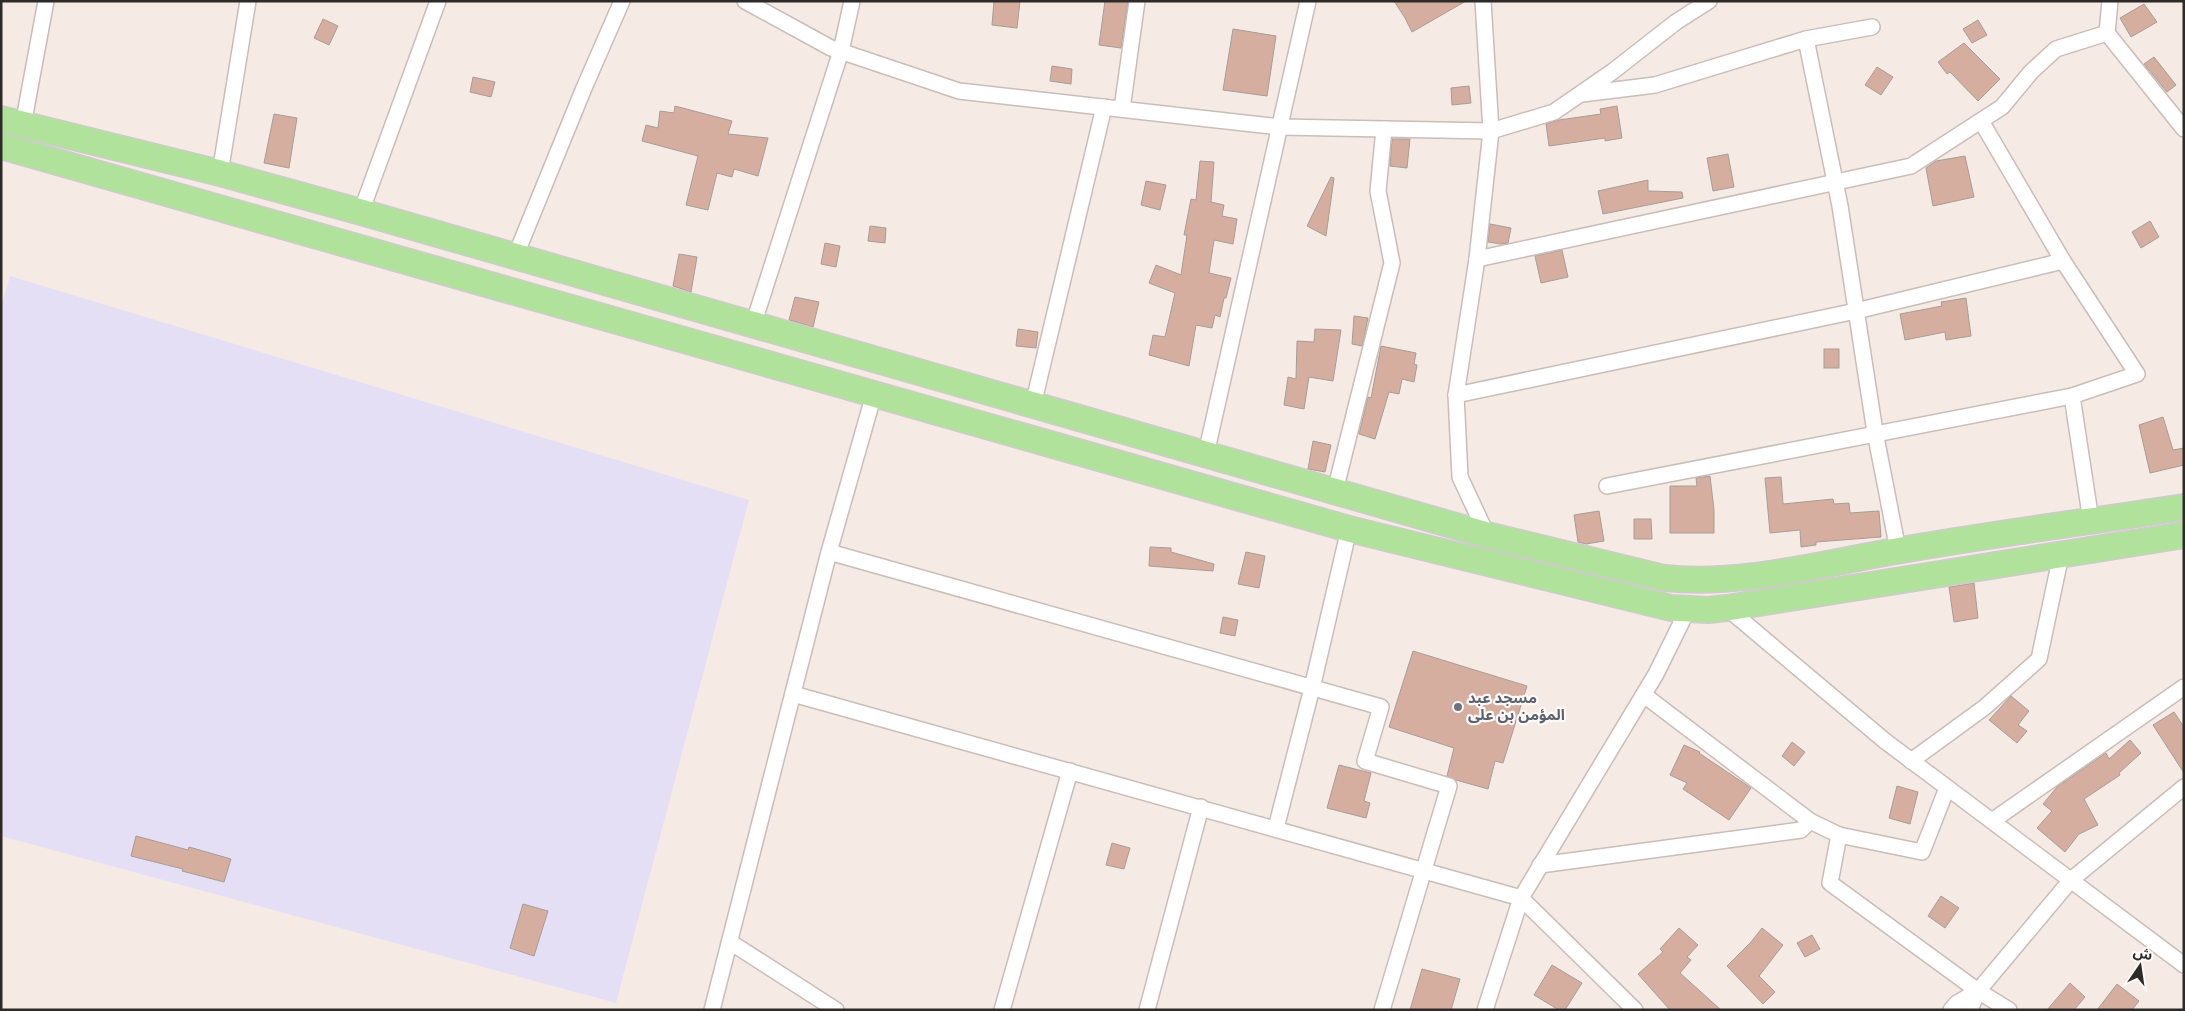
<svg xmlns="http://www.w3.org/2000/svg" width="2185" height="1011" font-family="'Varela Round','Noto Sans Arabic',sans-serif">
<rect width="100%" height="100%" fill="#f6eae5"/>
<polygon fill="#e5dff5" points="10,276 749,500 616,1003 1,836 1,307"/>
<g fill="#d5ae9f" stroke="#a79d98">
<polygon points="994,1 1020,1 1017,28 992,25"/>
<polygon points="1105,1 1128,1 1121,48 1099,45"/>
<polygon points="1394,1 1466,1 1412,32 1405,18"/>
<polygon points="2144,4 2157,22 2131,37 2120,18"/>
<polygon points="323,19 338,26 329,45 314,38"/>
<polygon points="1978,20 1987,35 1972,43 1963,29"/>
<polygon points="1233,29 1276,36 1267,96 1223,90"/>
<polygon points="1964,43 2000,79 1978,101 1950,72 1947,74 1938,62"/>
<polygon points="2154,57 2176,85 2167,92 2144,64"/>
<polygon points="1052,66 1072,69 1071,84 1050,81"/>
<polygon points="1877,67 1893,77 1881,95 1865,85"/>
<polygon points="473,77 495,82 491,97 470,92"/>
<polygon points="1469,86 1471,103 1452,105 1451,88"/>
<polygon points="675,106 732,121 728,134 768,138 758,176 734,169 732,177 717,173 708,210 686,205 698,156 642,141 646,125 658,128 660,111 674,113"/>
<polygon points="1617,106 1622,138 1605,141 1605,138 1549,146 1546,124 1559,120 1601,114 1600,109"/>
<polygon points="274,114 297,118 289,168 264,163"/>
<polygon points="1392,139 1410,139 1407,168 1390,166"/>
<polygon points="1728,154 1734,187 1713,191 1707,158"/>
<polygon points="1965,156 1974,197 1933,206 1926,168 1936,161"/>
<polygon points="1200,161 1214,162 1211,202 1224,205 1222,216 1237,219 1233,244 1214,240 1209,273 1231,278 1226,298 1224,298 1220,317 1215,315 1212,328 1196,325 1189,366 1149,355 1153,335 1165,337 1175,293 1149,283 1156,265 1181,275 1187,235 1184,235 1191,199 1196,200"/>
<polygon points="1331,177 1334,178 1326,236 1307,226"/>
<polygon points="1648,180 1648,191 1682,192 1683,198 1603,214 1598,191"/>
<polygon points="1146,181 1166,185 1160,210 1141,205"/>
<polygon points="2150,221 2159,237 2141,248 2132,232"/>
<polygon points="1490,224 1511,228 1508,243 1501,244 1488,242"/>
<polygon points="870,226 886,228 885,243 868,241"/>
<polygon points="825,243 840,246 836,267 821,264"/>
<polygon points="1562,250 1568,277 1541,283 1535,256"/>
<polygon points="679,254 697,257 691,292 673,286"/>
<polygon points="795,297 819,302 813,327 789,320"/>
<polygon points="1966,298 1971,336 1946,340 1945,332 1905,340 1900,314 1942,306 1941,302"/>
<polygon points="1354,316 1368,318 1362,346 1352,344"/>
<polygon points="1018,329 1038,332 1036,348 1016,346"/>
<polygon points="1315,329 1341,330 1333,381 1309,377 1304,409 1284,405 1288,377 1296,379 1297,341 1314,342"/>
<polygon points="1381,346 1416,353 1414,364 1417,365 1414,382 1402,379 1399,394 1389,392 1375,439 1359,434 1368,397 1371,398"/>
<rect x="1824" y="349" width="15" height="19"/>
<polygon points="2163,417 2173,450 2184,448 2184,465 2150,473 2139,425"/>
<polygon points="1313,441 1331,445 1325,472 1308,469"/>
<polygon points="1710,476 1714,510 1714,533 1670,533 1670,486 1697,486 1696,478"/>
<polygon points="1781,477 1783,504 1833,499 1834,504 1849,503 1850,513 1879,511 1881,537 1816,542 1816,545 1801,547 1800,530 1770,533 1765,478"/>
<polygon points="1599,511 1604,541 1586,544 1578,542 1574,515"/>
<polygon points="1634,519 1651,519 1652,539 1634,539"/>
<polygon points="1150,547 1171,548 1171,552 1214,564 1213,571 1149,566"/>
<polygon points="1246,552 1265,556 1259,588 1238,584"/>
<polygon points="1974,583 1978,618 1954,622 1949,587"/>
<polygon points="1223,617 1238,620 1235,636 1220,633"/>
<polygon points="1413,651 1527,686 1503,763 1495,761 1488,789 1456,780 1447,776 1454,748 1389,727"/>
<polygon points="2011,696 2029,711 2018,725 2027,731 2017,743 1989,720"/>
<polygon points="2174,712 2184,727 2184,773 2153,725"/>
<polygon points="2130,740 2141,753 2119,773 2120,775 2084,799 2098,825 2079,834 2065,852 2037,828 2052,811 2043,804 2057,787 2106,753 2109,759"/>
<polygon points="1792,742 1805,752 1794,766 1782,756"/>
<polygon points="1684,745 1700,752 1699,753 1751,788 1729,820 1683,789 1687,783 1670,775"/>
<polygon points="1339,765 1371,773 1364,801 1370,803 1366,818 1327,808"/>
<polygon points="1897,786 1918,792 1910,824 1889,818"/>
<polygon points="136,836 188,850 189,847 231,859 224,882 182,871 183,869 131,856"/>
<polygon points="1112,843 1130,848 1124,869 1106,865"/>
<polygon points="1941,896 1959,908 1945,928 1928,916"/>
<polygon points="523,904 548,911 534,956 510,948"/>
<polygon points="1679,928 1698,945 1687,957 1691,960 1680,973 1721,1010 1670,1010 1638,974 1663,952 1660,949"/>
<polygon points="1762,928 1783,945 1759,976 1775,992 1763,1004 1727,966 1751,942"/>
<polygon points="1812,935 1820,949 1805,957 1797,943"/>
<polygon points="1552,965 1582,983 1565,1010 1559,1010 1534,995"/>
<polygon points="1422,969 1460,979 1451,1010 1410,1010"/>
<polygon points="2070,983 2085,997 2074,1010 2047,1010"/>
<polygon points="2117,984 2139,1001 2132,1010 2097,1010"/>
</g>
<g fill="none" stroke-linecap="round" stroke-linejoin="round">
<defs>
<g id="street">
<polyline points="745,1 831,48 959,91 1280,127 1491,131 1554,112 1612,72 1676,22 1709,1"/>
<polyline points="1483,1 1491,131 1477,259 1456,395 1460,477 1487,535"/>
<polyline points="2110,1 2107,33 2184,129"/>
<polyline points="1806,39 1840,206 1875,432 1898,550"/>
<polyline points="1582,94 1655,85 1806,39 1872,27"/>
<polyline points="1122,109 1137,1"/>
<polyline points="23,125 46,1"/>
<polyline points="220,173 248,1"/>
<polyline points="361,212 438,1"/>
<polyline points="515,257 584,88 622,1"/>
<polyline points="1477,259 1911,166 2002,107 2031,72 2056,49 2107,33"/>
<polyline points="753,325 841,51 852,1"/>
<polyline points="1456,395 1856,311 2063,261"/>
<polyline points="2072,396 2091,521"/>
<polyline points="1033,405 1104,107"/>
<polyline points="1206,454 1308,1"/>
<polyline points="1607,486 2072,396 2137,374 2063,261 1981,121"/>
<polyline points="1335,491 1392,263 1378,191 1384,129"/>
<polyline points="829,552 1381,707 1365,761 1449,786 1382,1010"/>
<polyline points="1727,608 1885,741 2184,965"/>
<polyline points="793,694 1521,898 1635,1010"/>
<polyline points="1644,695 1810,821 1839,835"/>
<polyline points="1911,761 1985,707 2039,659 2061,555"/>
<polyline points="1947,788 1922,852 1839,835 1830,883 1978,991 2009,1010"/>
<polyline points="1992,821 2184,687"/>
<polyline points="1276,828 1312,688 1349,529"/>
<polyline points="1540,865 1801,830 1810,821"/>
<polyline points="730,942 836,1010"/>
<polyline points="712,1010 829,552 874,394"/>
<polyline points="1002,1010 1070,771"/>
<polyline points="1147,1010 1201,807"/>
<polyline points="1485,1010 1521,898 1656,674 1688,609"/>
<polyline points="1951,1010 1957,1003 1978,991"/>
<polyline points="1970,1010 1978,991 2071,880 2184,787"/>
</g>
<g id="primary">
<path d="M1,119L220,173L361,212L1487,535L1664,578C1742,586 1819,564 1896,551C1991,534 2088,522 2184,507"/>
<polyline points="1,146 1349,529 1671,608 1708,610 1727,608 2184,535"/>
</g>
</defs>
<use href="#street" stroke="#c9bdb9" stroke-width="18"/>
<use href="#primary" stroke="#cdcccb" stroke-width="28"/>
<use href="#street" stroke="#fff" stroke-width="15"/>
<use href="#primary" stroke="#b1e29b" stroke-width="25"/>
</g>
<circle fill="#6b7280" stroke="#fdf9f7" stroke-width="2" cx="1458" cy="707" r="5"/>
<g text-anchor="middle" stroke-width="4.5" stroke-linejoin="round" paint-order="stroke">
<g font-size="15" font-weight="bold" fill="#5b616d" stroke="#fdf9f7" text-anchor="start">
<text x="1468" y="703">مسجد عبد<tspan x="1468" dy="17">المؤمن بن على</tspan></text>
</g>
</g>
<rect width="2185" height="1011" fill="none" stroke="#2e2a28" stroke-width="5"/>
<g transform="translate(2140 966) rotate(13)" stroke="#fdf9f7" stroke-width="4" paint-order="stroke">
<path d="M0-4L9 19L0 12L-9 19Z" fill="#2e2a28"/>
<text y="-8" font-size="14" font-weight="bold" text-anchor="middle" fill="#2e2a28">ش</text>
</g>
</svg>
